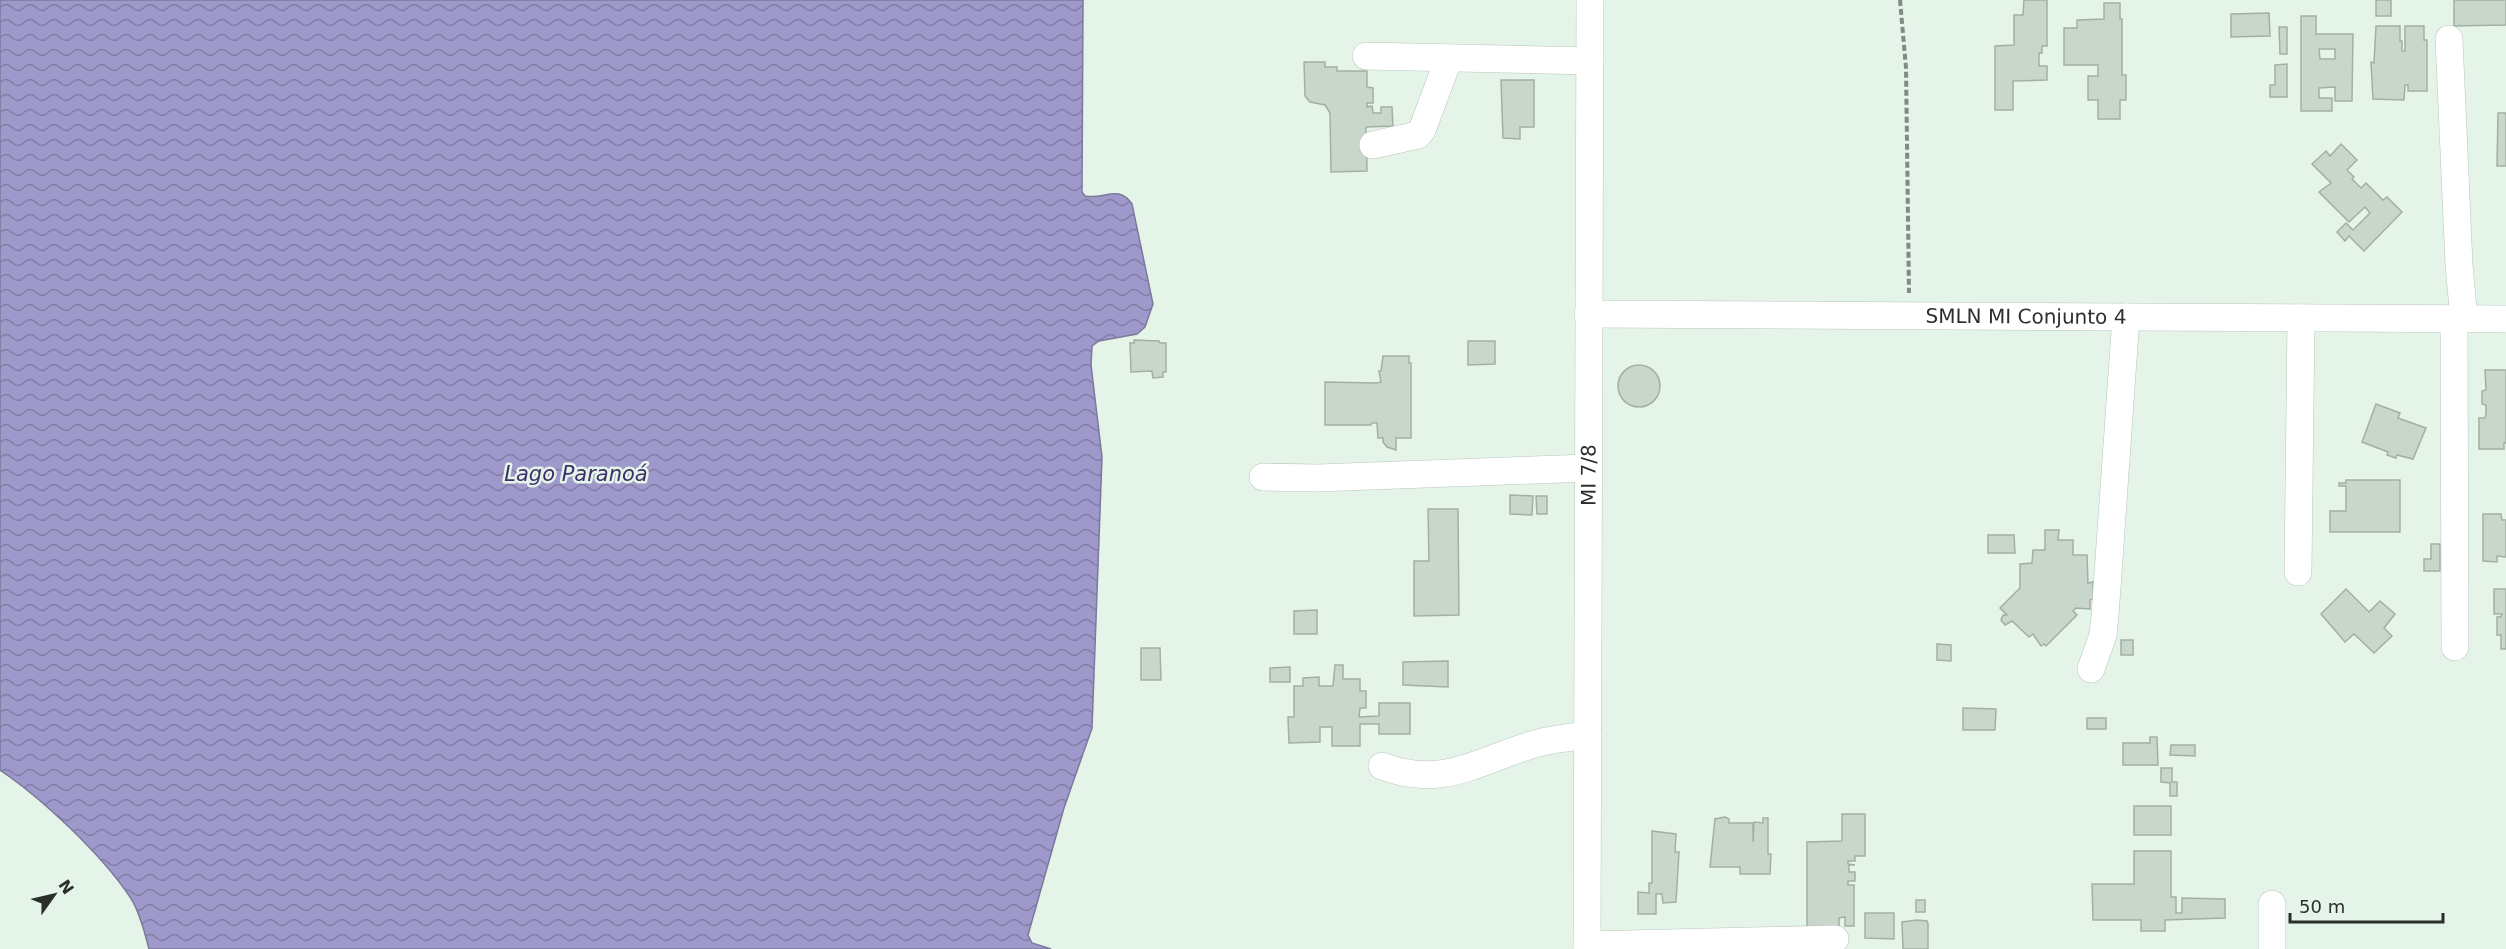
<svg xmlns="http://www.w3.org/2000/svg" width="2506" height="949" font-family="'DejaVu Sans',sans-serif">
<defs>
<pattern id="water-waves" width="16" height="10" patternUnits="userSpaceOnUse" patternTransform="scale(1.5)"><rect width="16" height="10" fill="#9f99cb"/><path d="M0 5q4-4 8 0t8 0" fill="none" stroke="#827da5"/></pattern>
</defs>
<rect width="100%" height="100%" fill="#e5f4e8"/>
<path fill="url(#water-waves)" stroke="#7c799b" stroke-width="1.5" d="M0,0H1083L1082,192L1085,196C1105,200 1118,184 1132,204L1153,304L1145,327L1137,334L1099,341L1092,346L1091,365L1102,457L1092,728L1064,808L1028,935L1032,943L1051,949H149C145,933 139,910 130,897C102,855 42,798 0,770Z"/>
<g fill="#c8d6cb" stroke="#a2b0a4" stroke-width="1.5" fill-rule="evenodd">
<polygon points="2024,0 2047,0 2047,46 2042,46 2042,53 2039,53 2039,66 2047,66 2047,80 2013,81 2013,110 1995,110 1995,46 2014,45 2014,15 2023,15"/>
<rect x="2376" y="0" width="15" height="16"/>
<polygon points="2454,0 2506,0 2506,25 2454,26"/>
<polygon points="2104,3 2120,3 2120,19 2122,19 2122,75 2126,75 2126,100 2120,100 2120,119 2098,119 2098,100 2088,100 2088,76 2098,76 2098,65 2064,65 2064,28 2077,28 2077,20 2104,19"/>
<polygon points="2269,13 2270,36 2231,37 2231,14"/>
<path d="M2301,16H2316V34H2353L2352,101H2335V87L2319,88V98H2332V111H2301ZM2319,49H2335V59H2320Z"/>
<polygon points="2376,26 2400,26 2400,41 2402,41 2402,51 2405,51 2405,26 2424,26 2424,40 2427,40 2427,91 2408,91 2408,85 2405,85 2404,100 2373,99 2371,62 2374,63"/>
<polygon points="2279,27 2287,27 2287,54 2280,54"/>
<polygon points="1304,62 1325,62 1325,67 1337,67 1337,71 1367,71 1367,87 1373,88 1373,103 1367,103 1367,107 1372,106 1373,113 1381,113 1381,107 1392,107 1393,126 1366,127 1367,171 1331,172 1330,113 1325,105 1310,102 1305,96"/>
<polygon points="2287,64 2287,97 2270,97 2270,85 2275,85 2275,65"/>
<polygon points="1501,80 1534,80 1534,127 1520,127 1520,139 1503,138"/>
<polygon points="2498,113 2506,113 2506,166 2497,166"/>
<polygon points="2341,144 2357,160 2347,170 2354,177 2352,179 2361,188 2366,183 2383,200 2387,197 2402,212 2364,251 2349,236 2345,241 2337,232 2346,223 2353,230 2370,213 2365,207 2349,222 2319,192 2331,183 2312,164 2326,151 2330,156"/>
<polygon points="1134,340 1159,341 1160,343 1166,343 1166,372 1163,372 1163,377 1153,378 1152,371 1131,372 1130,343 1134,343"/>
<polygon points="1468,341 1495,341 1495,364 1468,365"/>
<polygon points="1383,356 1409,356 1409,363 1411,363 1411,438 1396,438 1396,450 1387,447 1383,442 1383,438 1378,438 1377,423 1372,423 1371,425 1325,425 1325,382 1377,383 1381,382 1379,371 1381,371"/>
<circle cx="1639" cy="386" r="21"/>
<polygon points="2485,370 2506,370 2506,443 2504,443 2504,449 2479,449 2479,418 2485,418 2486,414 2486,405 2482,404 2482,391 2486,390"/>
<polygon points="2376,404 2400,413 2398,418 2426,428 2413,459 2397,455 2396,458 2387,455 2388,452 2362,442"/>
<polygon points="2346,480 2400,480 2400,532 2330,532 2330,511 2346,511 2346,486 2339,486 2339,483 2346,483"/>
<polygon points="1510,495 1533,496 1532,515 1510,514"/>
<polygon points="1536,496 1547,496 1547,514 1537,514"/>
<polygon points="1428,509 1458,509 1459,615 1414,616 1414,561 1429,561"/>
<polygon points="2483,514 2501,514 2502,520 2506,520 2506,557 2497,556 2497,562 2483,561"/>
<polygon points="2045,530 2059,530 2058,540 2073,540 2073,555 2087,555 2088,583 2093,582 2093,599 2090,600 2090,609 2076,608 2073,611 2077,615 2046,646 2044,644 2041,646 2033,634 2029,637 2012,621 2005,625 2001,620 2003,615 2007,615 2000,608 2020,588 2020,564 2032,563 2033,550 2045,550"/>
<polygon points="1988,535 2014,535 2015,553 1988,553"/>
<polygon points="2431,544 2440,544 2440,571 2424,571 2424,559 2431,559"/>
<polygon points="2346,589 2369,612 2380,601 2395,614 2384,628 2392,636 2374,653 2354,634 2345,642 2321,614"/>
<polygon points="2494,589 2506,589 2506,649 2501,649 2501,635 2497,635 2497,617 2501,617 2502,614 2494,614"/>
<polygon points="1317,610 1317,634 1294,634 1294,611"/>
<rect x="2121" y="640" width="12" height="15"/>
<polygon points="1937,644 1951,645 1951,661 1937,660"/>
<polygon points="1141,648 1160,648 1161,680 1141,680"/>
<polygon points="1448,661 1448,687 1403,685 1403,662"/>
<polygon points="1335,665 1343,665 1343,679 1360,679 1360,691 1366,691 1366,708 1360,708 1359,717 1379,716 1379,703 1410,703 1410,734 1379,734 1379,724 1360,724 1360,746 1332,746 1332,727 1320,727 1320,742 1289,743 1288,717 1294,717 1294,686 1303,686 1303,678 1319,677 1319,686 1333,686"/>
<polygon points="1290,667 1290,682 1270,682 1270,668"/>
<polygon points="1963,708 1996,709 1995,730 1963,730"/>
<rect x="2087" y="718" width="19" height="11"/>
<polygon points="2150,737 2157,737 2158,765 2123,765 2123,743 2150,743"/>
<polygon points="2171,745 2195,745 2195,756 2170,755"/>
<polygon points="2161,768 2172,768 2172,782 2177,782 2177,796 2170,796 2170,783 2161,782"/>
<rect x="2134" y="806" width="37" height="29"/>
<polygon points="1842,814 1865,814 1865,856 1855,856 1855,861 1848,861 1848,864 1855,865 1849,865 1849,872 1855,872 1855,881 1848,881 1848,885 1854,885 1854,926 1845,926 1845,917 1839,918 1839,928 1807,929 1807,842 1842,841"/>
<polygon points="1725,817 1729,819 1729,823 1753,823 1753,842 1754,822 1763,823 1763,818 1768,818 1768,854 1771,854 1770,874 1740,874 1740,867 1710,867 1715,819"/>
<polygon points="1652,831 1676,834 1675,852 1679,852 1676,902 1663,903 1662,894 1656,894 1656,914 1638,914 1638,892 1649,893 1649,883 1652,883"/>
<polygon points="2134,851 2171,851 2171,897 2176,897 2176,913 2182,913 2182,898 2225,899 2225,918 2165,920 2165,931 2141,931 2141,920 2093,920 2092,884 2134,884"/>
<rect x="1916" y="900" width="9" height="12"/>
<polygon points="1865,913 1894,913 1894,939 1865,938"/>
<polygon points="1917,920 1927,921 1928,924 1928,949 1903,949 1902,922"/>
</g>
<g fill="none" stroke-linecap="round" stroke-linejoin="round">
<defs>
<g id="minor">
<polyline points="2449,39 2459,265 2464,319"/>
<polyline points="1366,56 1590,61"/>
<polyline points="1373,145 1418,135 1422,130 1449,58"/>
<path id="s1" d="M1588,314L2506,319"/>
<polyline points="2454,319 2455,647"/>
<polyline points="1263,477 1318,478 1588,468"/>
<polyline points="2298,572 2301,318"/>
<polyline points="2091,669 2103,635 2105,616 2126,317"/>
<path d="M1382,766C1444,790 1480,759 1538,743C1554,739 1571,737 1588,735"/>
<polyline points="2272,904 2272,949"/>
<polyline points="1587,945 1835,939"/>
<path id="s2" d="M1587,949L1590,0"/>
</g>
</defs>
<use href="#minor" stroke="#b9c6bb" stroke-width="28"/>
<polyline stroke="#818b83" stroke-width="4" stroke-dasharray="6 3" stroke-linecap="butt" points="1900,0 1906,68 1909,293"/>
<use href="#minor" stroke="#fff" stroke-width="27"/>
</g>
<g text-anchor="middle" stroke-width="5" stroke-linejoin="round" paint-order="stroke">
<g font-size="20" fill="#2a2f2b" stroke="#e5f4e8">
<text dy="7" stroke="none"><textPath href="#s1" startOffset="438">SMLN MI Conjunto 4</textPath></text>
<text dy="7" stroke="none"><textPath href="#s2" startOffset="474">MI 7/8</textPath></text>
</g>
<g font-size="21" font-style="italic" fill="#3d2f6c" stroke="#e5f4e8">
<text x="576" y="481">Lago Paranoá</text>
</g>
</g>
<g transform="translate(54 895) rotate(56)" stroke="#e5f4e8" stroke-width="4.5" paint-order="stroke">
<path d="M0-4.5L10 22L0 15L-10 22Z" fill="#2a2f2b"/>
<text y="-9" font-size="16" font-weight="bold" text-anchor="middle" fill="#2a2f2b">N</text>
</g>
<path d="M2290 913v9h153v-9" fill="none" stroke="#2a2f2b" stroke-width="3"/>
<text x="2299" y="913" font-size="18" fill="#2a2f2b" stroke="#e5f4e8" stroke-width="4.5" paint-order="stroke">50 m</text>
</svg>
